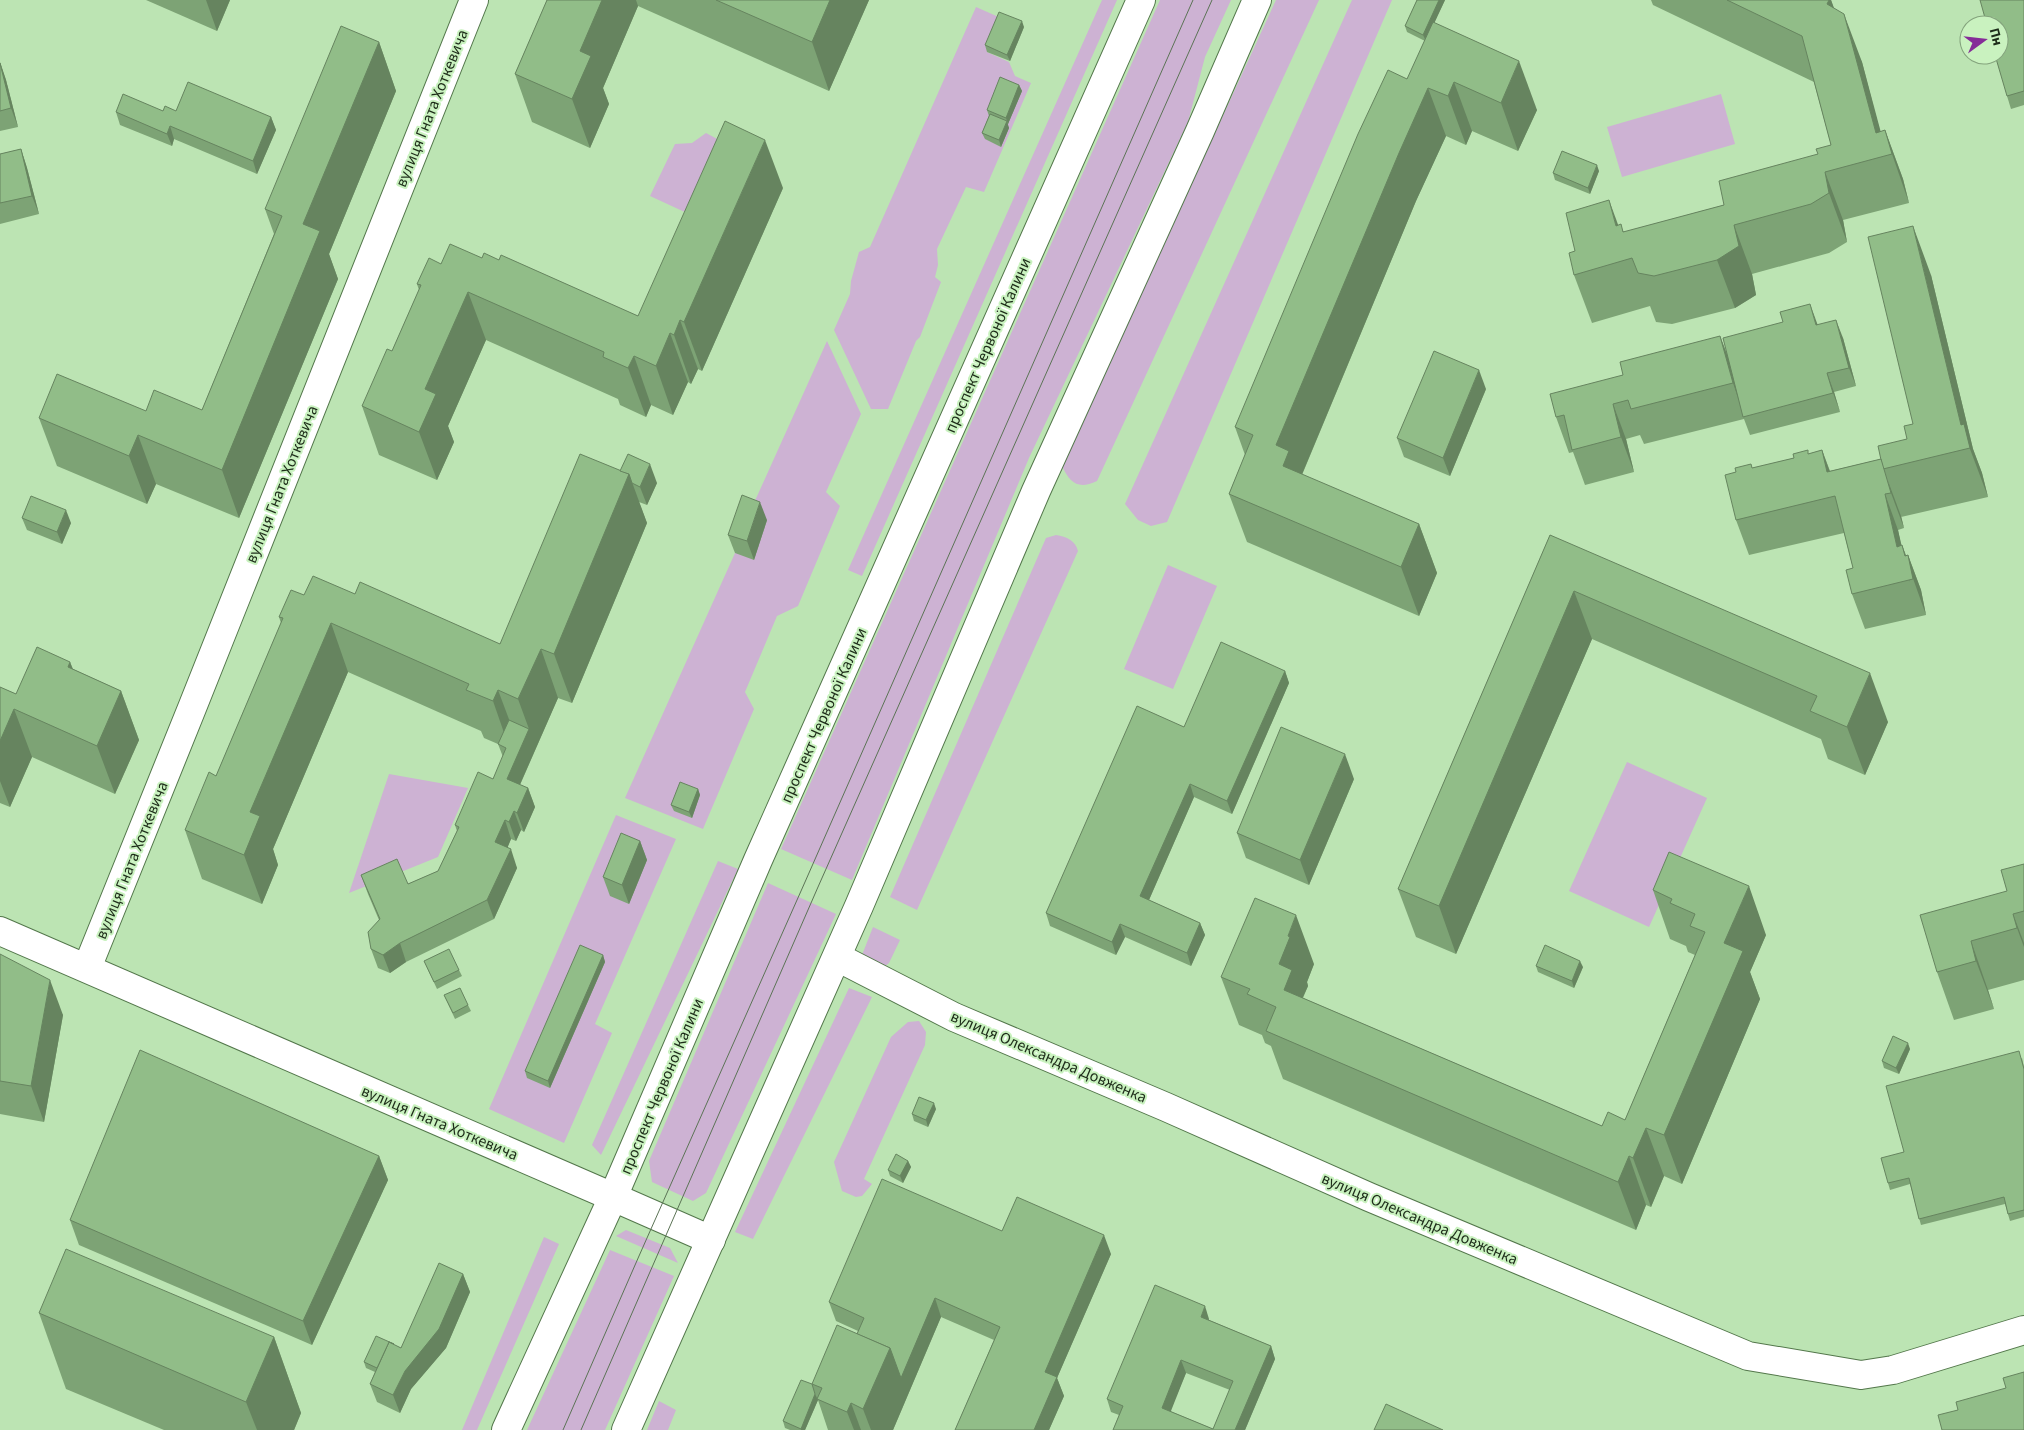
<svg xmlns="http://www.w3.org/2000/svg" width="2024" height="1430" font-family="'Source Sans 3',sans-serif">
<rect width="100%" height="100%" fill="#bce4b3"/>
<g fill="#cdb2d3">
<polygon points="1102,0 1117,0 862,576 848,570"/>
<polygon points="1160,0 1231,0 1205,57 1188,122 1029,458 852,880 781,849"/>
<path d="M1276,0H1319L1097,481C1078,490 1070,483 1062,466Z"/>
<polygon points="1352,0 1392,0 1167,522 1151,526 1138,520 1125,504"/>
<polygon points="976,7 1001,18 987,52 1009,62 1015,76 1031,83 984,192 966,187 937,249 938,265 935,277 941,282 920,337 916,341 888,409 871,409 834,330 850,294 851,281 859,252 870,247"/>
<polygon points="1721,94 1735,144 1622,177 1607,127"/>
<polygon points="706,133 721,141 689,214 650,196 675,144 692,143"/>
<polygon points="827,341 861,414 826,492 840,506 798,606 777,616 745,692 754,709 703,829 625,798 735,553 749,514"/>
<path d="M1056,535C1067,537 1075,540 1078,551L917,910L890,897L1046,538Z"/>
<polygon points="1168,565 1217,586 1173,689 1124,669"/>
<polygon points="1627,762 1707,798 1649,927 1569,891"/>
<polygon points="389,774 468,788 438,857 349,893"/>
<polygon points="616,815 676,839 595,1024 612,1033 564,1143 489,1109"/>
<polygon points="718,861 738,869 601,1155 592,1145"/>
<polygon points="768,883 836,914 706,1193 693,1201 652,1182 649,1161"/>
<polygon points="873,927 900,940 889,963 883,968 862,955"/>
<polygon points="849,988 872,997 753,1239 735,1232"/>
<polygon points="919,1021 926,1032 925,1045 864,1179 872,1184 862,1196 856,1197 842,1191 834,1162 891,1037 908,1022"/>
<polygon points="626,1230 670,1248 678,1263 616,1236"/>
<polygon points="544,1237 559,1244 477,1430 462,1430"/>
<polygon points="610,1250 674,1276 605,1430 527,1430"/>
<polygon points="659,1401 676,1410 668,1430 647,1430"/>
</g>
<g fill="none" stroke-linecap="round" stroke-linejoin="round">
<defs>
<g id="minor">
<polyline points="837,957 954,1017 1166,1107 1369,1197 1748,1356 1861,1375 1893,1370 2024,1330"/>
<polyline points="87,968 192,708 474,0"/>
</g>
<polyline id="tertiary" points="0,931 613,1197"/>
<g id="secondary">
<polyline points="613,1197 711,1240"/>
<polyline points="506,1430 613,1197 758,860 1141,0"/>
<polyline points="626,1430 859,906 1036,491 1200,131 1257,0"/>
</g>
</defs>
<use href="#minor" stroke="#53774b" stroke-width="30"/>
<use href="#tertiary" stroke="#53774b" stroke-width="30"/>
<use href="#secondary" stroke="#53774b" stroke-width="30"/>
<use href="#minor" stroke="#fff" stroke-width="28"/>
<use href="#tertiary" stroke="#fff" stroke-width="28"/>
<use href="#secondary" stroke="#fff" stroke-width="28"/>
<g stroke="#5b7355" stroke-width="1">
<polyline points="563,1430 639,1256 805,882 1193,0"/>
<polyline points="581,1430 818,887 1212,0"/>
</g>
</g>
<g fill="#7da375" fill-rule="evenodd">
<polygon points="146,0 230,0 217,31"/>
<polygon points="547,0 869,0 829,91 638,6 603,88 609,104 590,148 532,122 515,74"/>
<polygon points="1417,0 1445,0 1434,23 1537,110 1518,151 1472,131 1466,145 1446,136 1416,201 1302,475 1419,524 1437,573 1419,616 1247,542 1229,494 1245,455 1235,427 1407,79 1425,41 1407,32 1405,26"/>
<polygon points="1651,0 1831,0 1834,9 1862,62 1880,132 1885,130 1903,179 1909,203 1843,220 1847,242 1829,253 1752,274 1756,295 1735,308 1672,324 1656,322 1650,306 1592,323 1574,275 1575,251 1618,225 1624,232 1724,205 1818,154 1831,145 1814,82 1653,5"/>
<polygon points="2024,0 2024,105 2011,109 2007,96"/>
<polygon points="1024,27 1010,61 987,52 985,45"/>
<polygon points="379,42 396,91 329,254 338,279 239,518 156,484 147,504 57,466 39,418 146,411 202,410 274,234 265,209"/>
<polygon points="0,62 6,80 18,127 0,131"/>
<polygon points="1019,85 1022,91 1008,124 1007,124 1009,128 1001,147 985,139 982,133 989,116 987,110"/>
<polygon points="176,111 271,117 276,130 257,174 174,139 172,146 120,125 116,112"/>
<polygon points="21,149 27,168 39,214 0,224 0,154"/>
<polygon points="1599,171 1590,194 1555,180 1553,173"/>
<polygon points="783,188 702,371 698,369 691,384 688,382 673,415 651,405 646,417 620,405 618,399 486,340 448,426 454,442 437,480 379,455 362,406 392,351 419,290 417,284 441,264 482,258 499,260 638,316"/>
<polygon points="1931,275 1973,449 1982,473 1988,497 1901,517 1901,516 1904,528 1898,530 1901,545 1902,545 1906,555 1908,555 1921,590 1926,615 1865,629 1852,594 1853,568 1844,533 1749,555 1736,520 1753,468 1794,458 1822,450 1830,471 1881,459 1907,439 1913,424"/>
<polygon points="1817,324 1843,338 1856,386 1834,392 1840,412 1750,435 1744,419 1644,444 1640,435 1626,439 1634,472 1585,485 1573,452 1569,453 1556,417 1623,375 1720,336 1726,351"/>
<polygon points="1486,389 1450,476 1404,457 1397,438"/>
<polygon points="620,471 657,483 647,505 639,502 647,523 572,703 558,698 520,785 528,788 535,807 524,832 521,830 516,841 511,839 507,848 517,868 494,919 406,962 390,973 378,968 371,949 379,920 368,894 361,875 408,884 438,871 457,831 455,825 493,779 503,757 498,744 484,738 481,731 348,672 273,849 278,865 262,904 202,879 185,830 216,776 281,623 279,617 304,595 355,594 500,644"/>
<polygon points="22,518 71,523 62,544 27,530"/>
<polygon points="767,520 754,560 735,553 728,535"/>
<polygon points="1550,535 1888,722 1865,775 1828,759 1821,739 1592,639 1456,954 1416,937 1398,889"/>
<polygon points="70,662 73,669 121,691 139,740 115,794 32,757 10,807 0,803 0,687 16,694"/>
<polygon points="1285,671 1289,683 1232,814 1194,797 1149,900 1200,923 1205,935 1191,966 1125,937 1116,955 1050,926 1046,913 1184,727"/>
<polygon points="1354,779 1309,885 1246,858 1237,833"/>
<polygon points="698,789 700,795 692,818 674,811 671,805"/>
<polygon points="640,841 647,860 629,904 610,896 603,877"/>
<polygon points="2024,864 2024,980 1988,990 1994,1009 1954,1020 1937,972 2007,891"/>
<polygon points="1653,890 1766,935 1750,972 1760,999 1682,1184 1664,1176 1651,1207 1646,1205 1636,1230 1283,1079 1271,1046 1265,1043 1262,1035 1239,1025 1221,977 1314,964 1307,982 1308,986 1303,998 1602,1126 1625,1120 1695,955 1688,952 1686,946 1670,939"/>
<polygon points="0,954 63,1015 44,1122 0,1114"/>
<polygon points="603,955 605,962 550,1088 527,1078 525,1071"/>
<polygon points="424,961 459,970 462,976 437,989"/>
<polygon points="1536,966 1583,967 1574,988 1538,972"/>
<polygon points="444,995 468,1005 471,1011 455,1019"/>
<polygon points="1910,1049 1899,1074 1884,1068 1882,1061"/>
<polygon points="2022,1058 2024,1067 2024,1217 2010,1221 2005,1204 1921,1225 1910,1184 1890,1190 1888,1183 1904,1152"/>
<polygon points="936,1109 928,1127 914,1121 912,1114"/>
<polygon points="379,1156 388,1180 312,1345 79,1245 70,1220"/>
<polygon points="908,1161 911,1167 903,1183 890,1176 888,1170"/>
<polygon points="1002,1231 1111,1254 1057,1378 1064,1396 1049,1430 955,1430 994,1340 941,1317 893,1430 828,1430 818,1400 805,1430 790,1430 785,1428 783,1421 812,1384 857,1334 858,1331 836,1321 829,1302"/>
<polygon points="463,1274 470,1292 446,1348 411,1389 400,1413 377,1402 370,1384 375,1372 366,1368 364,1362 394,1345 401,1348"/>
<polygon points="39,1313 274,1337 301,1413 294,1430 164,1430 66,1389"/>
<path d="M1209,1319V1320L1271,1346L1275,1359L1245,1430H1113L1119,1415L1111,1412L1107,1399ZM1186,1373L1230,1390L1213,1429L1170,1411Z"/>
</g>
<g fill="#66845f">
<polygon points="206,0 230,0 217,31"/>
<polygon points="602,0 636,0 638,6 603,88 609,104 590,148 572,99 580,51"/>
<polygon points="830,0 869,0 829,91 812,42"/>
<polygon points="1439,0 1445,0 1426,41 1423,35"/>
<polygon points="1829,0 1831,0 1848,45 1827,4"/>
<polygon points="1844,14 1862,62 1887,155 1876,133"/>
<polygon points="1022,21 1024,27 1010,61 1007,55"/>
<polygon points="379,42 396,91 329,254 338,279 239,518 222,470 303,224"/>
<polygon points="1519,61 1537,110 1518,151 1501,103"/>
<polygon points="0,62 6,80 18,127 11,108"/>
<polygon points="1454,82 1472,131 1466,145 1448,96"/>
<polygon points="1019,85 1022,91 1008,124 1006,118"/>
<polygon points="1428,88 1446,136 1416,201 1300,479 1283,466 1276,445 1399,153"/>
<polygon points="271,117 276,130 257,174 253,161"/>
<polygon points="1007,121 1009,128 1001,147 999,140"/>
<polygon points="170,126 174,139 172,146 167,134"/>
<polygon points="1885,130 1903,179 1909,203 1892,154"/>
<polygon points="765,140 783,188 702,371 684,322"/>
<polygon points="21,149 27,168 39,214 32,196"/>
<polygon points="1597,165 1599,171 1590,194 1588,188"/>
<polygon points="1825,172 1843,220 1847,242 1829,193"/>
<polygon points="1609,200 1627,249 1616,226"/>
<polygon points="1734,225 1752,274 1756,295 1735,308 1717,260"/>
<polygon points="1913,226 1931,275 1973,449 1982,473 1988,497 1961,425"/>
<polygon points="468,292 486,340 448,426 454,442 437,480 419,432 425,389"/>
<polygon points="1810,304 1817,323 1823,344 1816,325"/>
<polygon points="680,320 698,369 691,384 674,335"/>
<polygon points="1836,320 1843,338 1856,386 1849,368"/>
<polygon points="670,333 688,382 673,415 656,366"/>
<polygon points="1720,336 1733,371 1745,419 1733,383"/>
<polygon points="634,356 651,405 646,417 628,368"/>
<polygon points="1479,370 1486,389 1450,476 1443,458"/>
<polygon points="1827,373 1834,392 1840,412 1833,393"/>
<polygon points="1613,404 1626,439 1634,472 1621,437"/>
<polygon points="138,435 156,484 147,504 129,456"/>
<polygon points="1822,450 1835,486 1827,472"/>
<polygon points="650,464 657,483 647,505 640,487"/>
<polygon points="629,474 647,523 572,703 554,654"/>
<polygon points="1888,481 1901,516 1904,528 1891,493"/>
<polygon points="1885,494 1898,530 1910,582 1897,547"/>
<polygon points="760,502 767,520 754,560 747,541"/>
<polygon points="66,510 71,523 62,544 57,532"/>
<polygon points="1419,524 1437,573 1419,616 1401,567"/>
<polygon points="1902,545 1911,571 1908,555 1921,590 1926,615 1905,556"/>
<polygon points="1574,591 1592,639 1456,954 1439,906"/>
<polygon points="331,623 348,672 273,849 278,865 262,904 244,855 250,812"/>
<polygon points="541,649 558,698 514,798 507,779 529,729 518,699"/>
<polygon points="70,662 88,710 68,667"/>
<polygon points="1285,671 1289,683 1232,814 1227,801"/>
<polygon points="1870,673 1888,722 1865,775 1847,727"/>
<polygon points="498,690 516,738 510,750 493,701"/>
<polygon points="121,691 139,740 115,794 97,746"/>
<polygon points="14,709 32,757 10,807 0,781 0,741"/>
<polygon points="1345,754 1354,779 1309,885 1300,860"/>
<polygon points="1190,784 1194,797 1145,909 1140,896"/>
<polygon points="528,788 535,807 524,832 517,813"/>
<polygon points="698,789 700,795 692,818 689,812"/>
<polygon points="514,811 521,830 516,841 509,822"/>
<polygon points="505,820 511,839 502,861 495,842"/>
<polygon points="640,841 647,860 629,904 622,885"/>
<polygon points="511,849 517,868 494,919 487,900"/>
<polygon points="1749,886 1766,935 1750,972 1760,999 1682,1184 1664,1135 1724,943"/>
<polygon points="2013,914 2024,943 2024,947 2017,928"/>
<polygon points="1296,915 1314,964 1307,982 1308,986 1302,999 1284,990 1279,964 1288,936"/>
<polygon points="1200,923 1205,935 1191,966 1187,953"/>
<polygon points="1120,924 1125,937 1116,955 1112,942"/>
<polygon points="1971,941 1988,990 1994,1009 1976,961"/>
<polygon points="400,943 406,962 390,973 383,955"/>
<polygon points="603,955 605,962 550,1088 548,1081"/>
<polygon points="1580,961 1583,967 1574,988 1572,981"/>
<polygon points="50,980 63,1015 44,1122 31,1086"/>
<polygon points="1908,1043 1910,1049 1899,1074 1896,1068"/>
<polygon points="934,1103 936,1109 928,1127 926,1120"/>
<polygon points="1646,1128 1664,1176 1651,1207 1633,1158"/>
<polygon points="379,1156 388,1180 312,1345 303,1321"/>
<polygon points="1629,1156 1646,1205 1636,1230 1618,1182"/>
<polygon points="908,1161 911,1167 903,1183 900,1176"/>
<polygon points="1104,1235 1111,1254 1057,1378 1064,1396 1049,1430 1034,1430 1045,1372"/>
<polygon points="463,1274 470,1292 446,1348 411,1389 400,1413 393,1395 405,1371"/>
<polygon points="935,1298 941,1317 893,1430 871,1430 863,1409 890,1348"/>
<polygon points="1205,1306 1209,1319 1205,1329 1201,1317"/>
<polygon points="274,1337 301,1413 294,1430 257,1430 246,1402"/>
<polygon points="1271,1346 1275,1359 1245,1430 1235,1430"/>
<polygon points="1181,1360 1186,1373 1167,1421 1162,1408"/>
<polygon points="815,1394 818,1400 805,1430 801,1430 801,1429"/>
<polygon points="851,1403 861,1430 854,1430 847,1412"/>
</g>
<g fill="#91bd88" stroke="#66845f" fill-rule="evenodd">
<polygon points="547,0 602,0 580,51 591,56 572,99 515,74"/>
<polygon points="716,0 830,0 812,42"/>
<polygon points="1417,0 1439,0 1423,35 1405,26"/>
<polygon points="1727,0 1829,0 1827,4 1844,14 1876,133 1885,130 1892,154 1825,172 1829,193 1811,204 1734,225 1739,246 1717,260 1654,276 1638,273 1632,258 1574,275 1569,253 1575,251 1566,213 1609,200 1616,226 1621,224 1623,232 1724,205 1719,181 1818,154 1816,149 1831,145 1802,36"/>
<polygon points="1980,0 2024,0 2024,91 2007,96 1995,55 1999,55 1999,25 1987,25"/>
<polygon points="999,12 1022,21 1007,55 985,45"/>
<polygon points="1433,22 1519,61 1501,103 1454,82 1448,96 1428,88 1399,153 1276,445 1289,451 1283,466 1419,524 1401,567 1229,494 1253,435 1235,427 1358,134 1388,70 1407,79"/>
<polygon points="341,26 379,42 303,224 320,231 222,470 138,435 129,456 39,418 57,374 146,411 154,390 202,410 282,216 265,209"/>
<polygon points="0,63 11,108 0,111"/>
<polygon points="1000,77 1019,85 1006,118 987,110"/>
<polygon points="188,82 271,117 253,161 170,126 167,134 116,112 123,94 163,111 165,106 176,111"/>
<polygon points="990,114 1007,121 999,140 982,133"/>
<polygon points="725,121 765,140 684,322 680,320 674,335 670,333 656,366 634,356 628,368 603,357 604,352 468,292 425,389 436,394 419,432 362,406 387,349 392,351 421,285 417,284 429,258 441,264 450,244 482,258 484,253 499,260 501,255 638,316"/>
<polygon points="21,149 32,196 0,203 0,154"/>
<polygon points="1562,151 1597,165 1588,188 1553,173"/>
<polygon points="1913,226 1961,425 1964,424 1970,448 1883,469 1878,446 1907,439 1904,426 1913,424 1868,237"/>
<polygon points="1810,304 1816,325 1836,320 1849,368 1827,373 1833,393 1743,417 1723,338 1783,322 1780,312"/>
<polygon points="1720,336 1733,383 1631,409 1628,400 1613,404 1621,437 1572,450 1564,415 1556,417 1550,394 1623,375 1620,362"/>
<polygon points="1434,351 1479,370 1443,458 1397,438"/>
<polygon points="1808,450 1808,454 1822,450 1827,472 1881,459 1891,493 1885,494 1897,547 1902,545 1905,556 1908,555 1913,579 1852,594 1846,570 1853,568 1835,496 1736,520 1725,475 1736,472 1735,468 1751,464 1752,468 1794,458 1793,454"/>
<polygon points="580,454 629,474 554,654 541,649 518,699 498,690 493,701 466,690 469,684 331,623 250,812 260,816 244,855 185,830 209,772 216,776 283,618 279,617 291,590 304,595 313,576 355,594 360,582 500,644"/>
<polygon points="628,454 650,464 640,487 632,483 629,474 620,471"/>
<polygon points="742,495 760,502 747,541 728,535"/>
<polygon points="31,496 66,510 57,532 22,518"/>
<polygon points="1550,535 1870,673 1847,727 1810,711 1817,696 1574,591 1439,906 1398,889"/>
<polygon points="1221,642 1285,671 1227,801 1190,784 1140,896 1200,923 1187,953 1120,924 1112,942 1046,913 1137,706 1184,727"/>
<polygon points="37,647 70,662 68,667 121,691 97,746 14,709 0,741 0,687 16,694"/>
<polygon points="509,720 529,729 507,779 528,788 517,813 514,811 509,822 505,820 495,842 511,849 487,900 400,943 383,955 371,949 368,932 380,919 361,875 397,859 408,884 438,871 459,827 455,825 478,772 493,779 506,748 498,744"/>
<polygon points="1281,727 1345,754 1300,860 1237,833"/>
<polygon points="680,782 698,789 689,812 671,805"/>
<polygon points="621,833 640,841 622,885 603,877"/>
<polygon points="1669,852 1749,886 1724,943 1743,951 1664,1135 1646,1128 1633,1158 1629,1156 1618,1182 1266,1031 1276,1007 1247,994 1250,989 1221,977 1255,898 1296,915 1288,936 1290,937 1279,964 1292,970 1284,990 1602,1126 1608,1112 1625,1120 1705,932 1690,926 1695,914 1670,903 1672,899 1653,890"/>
<polygon points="2024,864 2024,911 2013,914 2017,928 1971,941 1976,961 1937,972 1920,915 2007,891 2001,870"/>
<polygon points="580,945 603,955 548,1081 525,1071"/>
<polygon points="1545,945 1580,961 1572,981 1536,966"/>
<polygon points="449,949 459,970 434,982 424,961"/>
<polygon points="0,954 50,980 31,1086 0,1081"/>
<polygon points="460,988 468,1005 453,1013 444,995"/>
<polygon points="1893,1036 1908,1043 1896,1068 1882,1061"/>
<polygon points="140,1050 379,1156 303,1321 70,1220"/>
<polygon points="2019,1051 2024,1069 2024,1210 2008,1214 2004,1197 1919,1219 1909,1178 1888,1183 1881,1158 1904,1152 1886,1086"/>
<polygon points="919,1097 934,1103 926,1120 912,1114"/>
<polygon points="896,1154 908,1161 900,1176 888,1170"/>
<polygon points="882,1179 1002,1231 1017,1197 1104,1235 1045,1372 1057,1377 1034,1430 955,1430 1000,1327 935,1298 901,1378 890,1348 857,1334 864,1318 829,1302"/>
<polygon points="66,1249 274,1337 246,1402 39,1313"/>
<polygon points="439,1263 463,1274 439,1329 405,1371 393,1395 370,1384 389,1342 401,1348"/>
<path d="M1155,1285L1205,1306L1201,1317L1271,1346L1235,1430H1113L1123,1406L1107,1399ZM1181,1360L1233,1381L1213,1429L1162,1408Z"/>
<polygon points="837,1325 890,1348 863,1409 851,1403 847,1412 817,1399 822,1388 812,1384"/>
<polygon points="376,1336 394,1344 389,1342 377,1368 364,1362"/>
<polygon points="2024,1372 2024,1430 1942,1430 1938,1415 1958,1410 1956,1402 2006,1388 2003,1378"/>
<polygon points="801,1380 812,1384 815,1394 801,1429 783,1421"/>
<polygon points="1386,1404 1443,1430 1374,1430"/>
</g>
<g text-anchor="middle" stroke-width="4" stroke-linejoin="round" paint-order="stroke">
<g font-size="16" fill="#1d2c19" stroke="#c9f2bf">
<text transform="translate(431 108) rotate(-68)" y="6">вулиця Гната Хоткевича</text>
<text transform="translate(987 345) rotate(-66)" y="6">проспект Червоної Калини</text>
<text transform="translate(281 484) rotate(-68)" y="6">вулиця Гната Хоткевича</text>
<text transform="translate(823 715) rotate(-66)" y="6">проспект Червоної Калини</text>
<text transform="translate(131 860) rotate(-68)" y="6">вулиця Гната Хоткевича</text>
<text transform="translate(1049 1056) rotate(23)" y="6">вулиця Олександра Довженка</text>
<text transform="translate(661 1086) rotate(-67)" y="6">проспект Червоної Калини</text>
<text transform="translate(440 1122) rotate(23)" y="6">вулиця Гната Хоткевича</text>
<text transform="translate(1420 1218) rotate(23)" y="6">вулиця Олександра Довженка</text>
</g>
</g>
<g transform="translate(1984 40) rotate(75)"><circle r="24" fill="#c9f2bf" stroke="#84a37d"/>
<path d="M0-4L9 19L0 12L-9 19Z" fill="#852c98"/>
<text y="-8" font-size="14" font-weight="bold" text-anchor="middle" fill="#1d2c19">Пн</text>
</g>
</svg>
